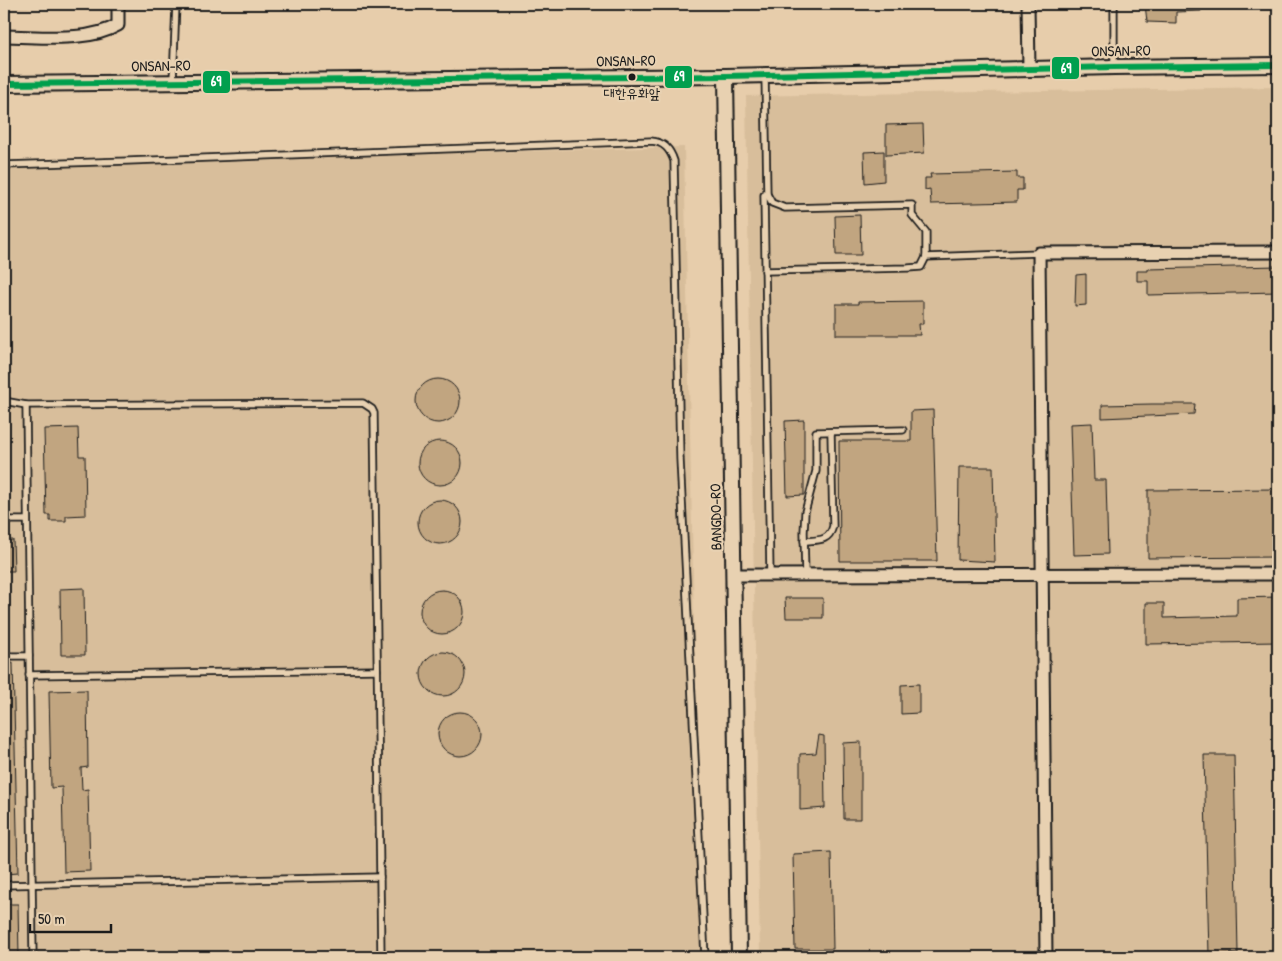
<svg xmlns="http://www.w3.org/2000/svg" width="1282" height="961" font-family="'Patrick Hand','Poor Story',sans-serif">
<rect width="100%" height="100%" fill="#e7cdab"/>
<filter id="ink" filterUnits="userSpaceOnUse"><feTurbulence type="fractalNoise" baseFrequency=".02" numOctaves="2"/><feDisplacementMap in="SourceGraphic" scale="10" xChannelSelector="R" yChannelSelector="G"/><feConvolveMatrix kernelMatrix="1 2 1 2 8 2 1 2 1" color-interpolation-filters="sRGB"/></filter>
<g filter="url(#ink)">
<g fill="#d8be9b">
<polygon points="4,4 130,4 4,8"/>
<polygon points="1278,87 1278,957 760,957 746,96"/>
<polygon points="684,147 701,957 4,957 4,165"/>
</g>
<g fill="#c1a580" stroke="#1c1c1c">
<polygon points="1145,4 1201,4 1201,11 1176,12 1176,23 1147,22"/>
<polygon points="923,124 924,153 886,155 886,125"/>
<polygon points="884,151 884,181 865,183 864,152"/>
<polygon points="1017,172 1017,178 1023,178 1023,190 1017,190 1017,202 931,204 930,189 925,190 925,178 931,178 930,174"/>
<polygon points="860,215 861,255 836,255 835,216"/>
<polygon points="1278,266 1278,292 1148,295 1148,281 1137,281 1137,271 1148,271 1148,269"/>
<polygon points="1086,274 1086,305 1075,306 1076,275"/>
<polygon points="923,301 923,324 919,324 920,335 836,335 836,304 858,304 858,302"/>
<circle cx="438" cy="401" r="22"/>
<polygon points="1152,404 1195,404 1194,414 1102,418 1102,405"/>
<polygon points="933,410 937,561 840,561 839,441 911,441 911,411"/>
<polygon points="804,420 804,495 787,496 785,421"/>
<polygon points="1092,423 1094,480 1106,480 1108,554 1074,555 1070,424"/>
<polygon points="78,428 79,456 85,456 86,515 66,516 66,521 50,521 50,515 46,515 44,429"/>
<circle cx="440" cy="463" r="22"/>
<polygon points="959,467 993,467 995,562 958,560"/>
<polygon points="1278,489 1278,557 1148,558 1148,490"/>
<circle cx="440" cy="522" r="22"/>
<polygon points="4,540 13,540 14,571 4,571"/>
<polygon points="84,588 85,655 61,655 60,589"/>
<circle cx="442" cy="612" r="22"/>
<polygon points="1278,597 1278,642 1146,644 1146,603 1164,603 1164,618 1237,616 1237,598"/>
<polygon points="785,598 823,598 823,618 786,618"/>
<circle cx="443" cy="674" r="22"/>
<polygon points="13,663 18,873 4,874 4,664"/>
<polygon points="919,684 919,713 901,714 901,685"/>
<polygon points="87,690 88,767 81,768 82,790 88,789 90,871 64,872 62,787 51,788 49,691"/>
<circle cx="460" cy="734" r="22"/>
<polygon points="819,735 824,736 825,808 800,810 800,754 816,753"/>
<polygon points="861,742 861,819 844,819 843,743"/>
<polygon points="1204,755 1234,755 1238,953 1209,955"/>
<polygon points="831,852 833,949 795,949 793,854"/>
<polygon points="4,904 18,904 19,957 4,957"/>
</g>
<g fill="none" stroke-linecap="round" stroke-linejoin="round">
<defs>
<g id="service">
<polyline points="1114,4 1114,67"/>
<polyline points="765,75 767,194 772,203 785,208 912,205 912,215 926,232 926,257 1039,253"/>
<polyline points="173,82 176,4"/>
<path d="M4,165L128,161L651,141C664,142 670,149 674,161L680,459L705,957"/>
<polyline points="767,194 764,195 770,575"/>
<polyline points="765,271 908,268 921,267 926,257"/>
<polyline points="4,401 26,405 363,403 372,409 374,413 381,957"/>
<polyline points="26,405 33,957"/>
<polyline points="4,520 27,520"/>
<path d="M804,541C818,540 829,542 833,526L831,432"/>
<polyline points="805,575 804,532 805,512 816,471 816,432 903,430"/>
<polyline points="4,656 29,656"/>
<polyline points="29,675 377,670"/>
<polyline points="4,885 380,877"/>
</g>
<g id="minor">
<polyline points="1028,4 1029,69"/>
<path d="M4,36C39,36 87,43 118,25V4"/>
<polyline points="733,575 1278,574"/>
<polyline points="1046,957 1039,253 1278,252"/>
</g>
<g id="tertiary">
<polyline points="726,76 739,957"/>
<polyline points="4,84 726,76 1114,67 1278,65"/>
</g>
</defs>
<use href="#service" stroke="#1c1c1c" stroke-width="9"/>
<use href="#minor" stroke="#1c1c1c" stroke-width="15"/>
<use href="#tertiary" stroke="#1c1c1c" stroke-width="18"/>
<use href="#service" stroke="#e8d1b1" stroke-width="5.5"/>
<use href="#minor" stroke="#e8d1b1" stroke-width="11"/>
<use href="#tertiary" stroke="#e8d1b1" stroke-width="14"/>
<defs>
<polyline id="bus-1" points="4,84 726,76 1114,67 1278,65"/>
</defs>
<use href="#bus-1" stroke="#e8d1b1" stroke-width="10"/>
<use href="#bus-1" stroke="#019f4e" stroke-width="6"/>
</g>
</g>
<circle fill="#1c1c1c" stroke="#e8d1b1" stroke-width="2" cx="632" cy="77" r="4.5"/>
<g text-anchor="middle" stroke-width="4.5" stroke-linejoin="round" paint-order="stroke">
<g font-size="14" fill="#1c1c1c" stroke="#e8d1b1">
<text x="632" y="98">대한유화앞</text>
</g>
<g font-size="15" fill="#1c1c1c" stroke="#e8d1b1">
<text transform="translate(1121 51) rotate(-1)" y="5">ONSAN-RO</text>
<text transform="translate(626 61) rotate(-1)" y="5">ONSAN-RO</text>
<text transform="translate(161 66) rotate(-1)" y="5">ONSAN-RO</text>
<text transform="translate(716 517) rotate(-91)" y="5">BANGDO-RO</text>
</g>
</g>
<g stroke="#e8d1b1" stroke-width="2">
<rect x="1051" y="56" width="29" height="24" rx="5" fill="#019f4e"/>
<rect x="664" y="65" width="29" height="24" rx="5" fill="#019f4e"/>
<rect x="202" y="70" width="29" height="24" rx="5" fill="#019f4e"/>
</g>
<g font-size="14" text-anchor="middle" font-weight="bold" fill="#fff">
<text x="1066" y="73">69</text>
<text x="679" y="81">69</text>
<text x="216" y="86">69</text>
</g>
<rect width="1282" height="961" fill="none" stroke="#e8d1b1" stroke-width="20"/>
<rect x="10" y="10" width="1262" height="941" fill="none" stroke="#1c1c1c" stroke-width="2" filter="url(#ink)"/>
<path d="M30 924v8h81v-8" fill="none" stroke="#1c1c1c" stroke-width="2.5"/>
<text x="38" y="924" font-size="15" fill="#1c1c1c" stroke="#e8d1b1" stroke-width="4" paint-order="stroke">50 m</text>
</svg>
